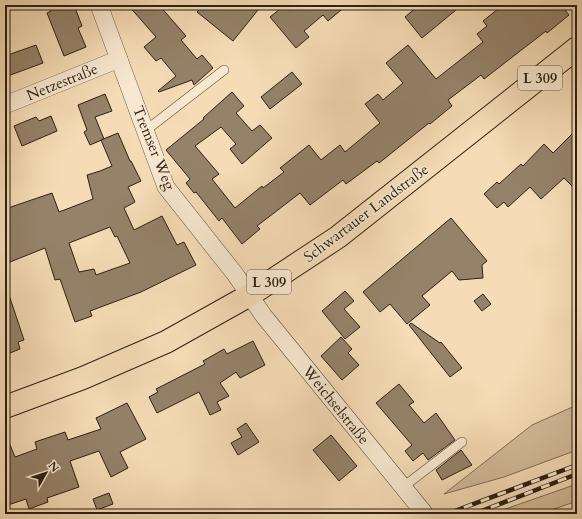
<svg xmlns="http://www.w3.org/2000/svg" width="582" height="519" font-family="Cardo,serif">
<rect width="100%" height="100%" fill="#f5dcb6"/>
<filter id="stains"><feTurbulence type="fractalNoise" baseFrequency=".005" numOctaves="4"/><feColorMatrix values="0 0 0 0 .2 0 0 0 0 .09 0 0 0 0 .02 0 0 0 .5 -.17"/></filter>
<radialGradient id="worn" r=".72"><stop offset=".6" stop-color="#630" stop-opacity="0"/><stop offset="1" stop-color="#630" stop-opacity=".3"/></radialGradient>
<g fill="#d3bc9b" stroke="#806e58">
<polygon points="577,405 577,450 504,477 444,494 532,425"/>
<polygon points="577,484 577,501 540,514 491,514"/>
</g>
<g fill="#958269" stroke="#2d2015" fill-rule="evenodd">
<polygon points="49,5 74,5 82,26 78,28 86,47 64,56 47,13 51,11"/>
<polygon points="128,5 159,5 186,36 181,40 197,59 202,55 213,68 194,85 192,80 159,92 158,91 176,76 161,58 156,61 144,47 156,37"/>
<polygon points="203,5 262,5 233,41 197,12"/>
<polygon points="285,5 289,10 295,5 347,5 328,21 323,15 304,31 309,37 296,48 270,17"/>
<polygon points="419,5 462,5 422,38 405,17"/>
<polygon points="503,5 561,5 569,15 547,33 546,31 484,79 481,75 448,100 452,106 430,124 429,123 379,163 377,161 346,184 343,180 310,205 300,193 257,226 260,229 242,244 222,218 219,221 196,192 194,193 186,183 190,179 166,150 204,119 203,118 232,92 244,106 236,113 252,131 260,125 272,138 242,164 230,149 236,144 221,127 195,146 219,174 212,179 235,208 262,186 263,188 284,172 280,168 309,145 321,160 340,145 345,152 380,123 365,104 378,94 383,100 403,83 386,63 408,45 436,79 483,42 477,34 487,26 483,21"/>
<polygon points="36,45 43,63 5,77 5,56"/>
<polygon points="292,72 302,84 270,109 261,97"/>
<polygon points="105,94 112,111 95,117 104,139 90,145 84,132 87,130 78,105"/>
<polygon points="51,116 57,131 22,146 14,126 36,117 39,121"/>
<polygon points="577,129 577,191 564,178 541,199 530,187 508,207 504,202 497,208 484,194 497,182 499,184 521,164 523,166 544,144 553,153"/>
<path d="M118,133L130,161H131L141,181L128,187L135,202L124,208L134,230L162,216L177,245L184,242L196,265L141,292L90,311L92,316L75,322L60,279L55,280L45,248L5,264V209L52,193L59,212L93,199L87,175L100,171L112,166L101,140ZM110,227L115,237L117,236L130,263L96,275L94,269L79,272L69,243Z"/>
<polygon points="451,218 487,261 482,265 483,278 459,280 452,271 422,296 430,305 407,324 390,304 380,312 363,292"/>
<polygon points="5,289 7,289 24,340 18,342 20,349 5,355"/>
<polygon points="345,291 354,301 344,309 360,327 345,339 322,311"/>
<polygon points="483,294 491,304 482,311 474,301"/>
<polygon points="411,323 440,343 441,342 462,368 450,377 409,325"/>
<polygon points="341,337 352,349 348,353 359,365 342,380 321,356"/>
<polygon points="253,341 265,365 240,378 236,372 220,383 229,396 217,402 221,410 210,415 199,392 157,413 149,397 158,392 156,389 205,364 203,361 224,349 227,354"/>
<polygon points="399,384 414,402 409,405 424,423 436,413 455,440 428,460 423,453 413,461 405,451 412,445 376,403"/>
<polygon points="127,403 146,439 120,452 128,468 111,477 99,451 70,461 79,487 47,498 48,502 29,509 26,499 5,506 5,435 6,435 15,457 37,449 35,442 65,432 68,440 101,429 96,418"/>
<polygon points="246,423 259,442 238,455 231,443 242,437 237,429"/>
<polygon points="331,435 357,466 339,481 313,450"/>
<polygon points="461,450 472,465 442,480 436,470"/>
<polygon points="109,493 113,504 97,510 93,499"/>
</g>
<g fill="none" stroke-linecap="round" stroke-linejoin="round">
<defs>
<g id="service">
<polyline points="145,131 224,70"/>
<polyline points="403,487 462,442"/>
</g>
<g id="minor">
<polyline points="99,5 166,187 235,274 263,315 425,514"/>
<polyline points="5,105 119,59"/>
</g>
<polyline id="primary" points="5,407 83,378 166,342 250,295 338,237 577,48"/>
</defs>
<use href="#service" stroke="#5f4f3d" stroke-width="10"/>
<use href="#minor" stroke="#5f4f3d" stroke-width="18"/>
<use href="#primary" stroke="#2d2015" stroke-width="24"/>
<use href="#service" stroke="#f8e8d0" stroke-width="9"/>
<use href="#minor" stroke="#f8e8d0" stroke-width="17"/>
<use href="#primary" stroke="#f5dcb6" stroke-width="22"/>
<defs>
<g id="rail">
<polyline points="447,514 577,465"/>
<polyline points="474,514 577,474"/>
</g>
</defs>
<use href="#rail" stroke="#2d2015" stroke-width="4.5"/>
<use href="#rail" stroke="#f8e8d0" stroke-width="3" stroke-dasharray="9" stroke-linecap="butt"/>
</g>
<g text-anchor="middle" stroke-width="3" stroke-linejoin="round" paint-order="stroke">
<g fill="#f8e8d0" stroke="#6a5c4d" stroke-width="1">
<rect x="518" y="66" width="44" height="24" rx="3"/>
<rect x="247" y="270" width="44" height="24" rx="3"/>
</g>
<g font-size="14" font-weight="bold" fill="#2d2015">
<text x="540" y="83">L 309</text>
<text x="269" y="287">L 309</text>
</g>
<g font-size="15" fill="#2d2015" stroke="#f8e8d0">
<text transform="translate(62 82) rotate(-22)" y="5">Netzestraße</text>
<text transform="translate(154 148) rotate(68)" y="5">Tremser Weg</text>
<text transform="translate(366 213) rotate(-37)" y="5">Schwartauer Landstraße</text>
<text transform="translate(336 405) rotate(51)" y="5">Weichselstraße</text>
</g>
</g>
<rect width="582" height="519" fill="none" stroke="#f5dcb6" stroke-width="20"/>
<rect x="6" y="6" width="570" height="507" fill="none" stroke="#2d2015" stroke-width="2"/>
<rect x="10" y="10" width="562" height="499" fill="none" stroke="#2d2015"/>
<g transform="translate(46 473) rotate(51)" stroke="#f8e8d0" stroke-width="3" paint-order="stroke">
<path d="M0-3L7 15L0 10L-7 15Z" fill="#2d2015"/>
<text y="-6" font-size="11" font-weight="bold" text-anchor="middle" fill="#2d2015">N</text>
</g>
<rect width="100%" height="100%" filter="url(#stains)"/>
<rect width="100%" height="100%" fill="url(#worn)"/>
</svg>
